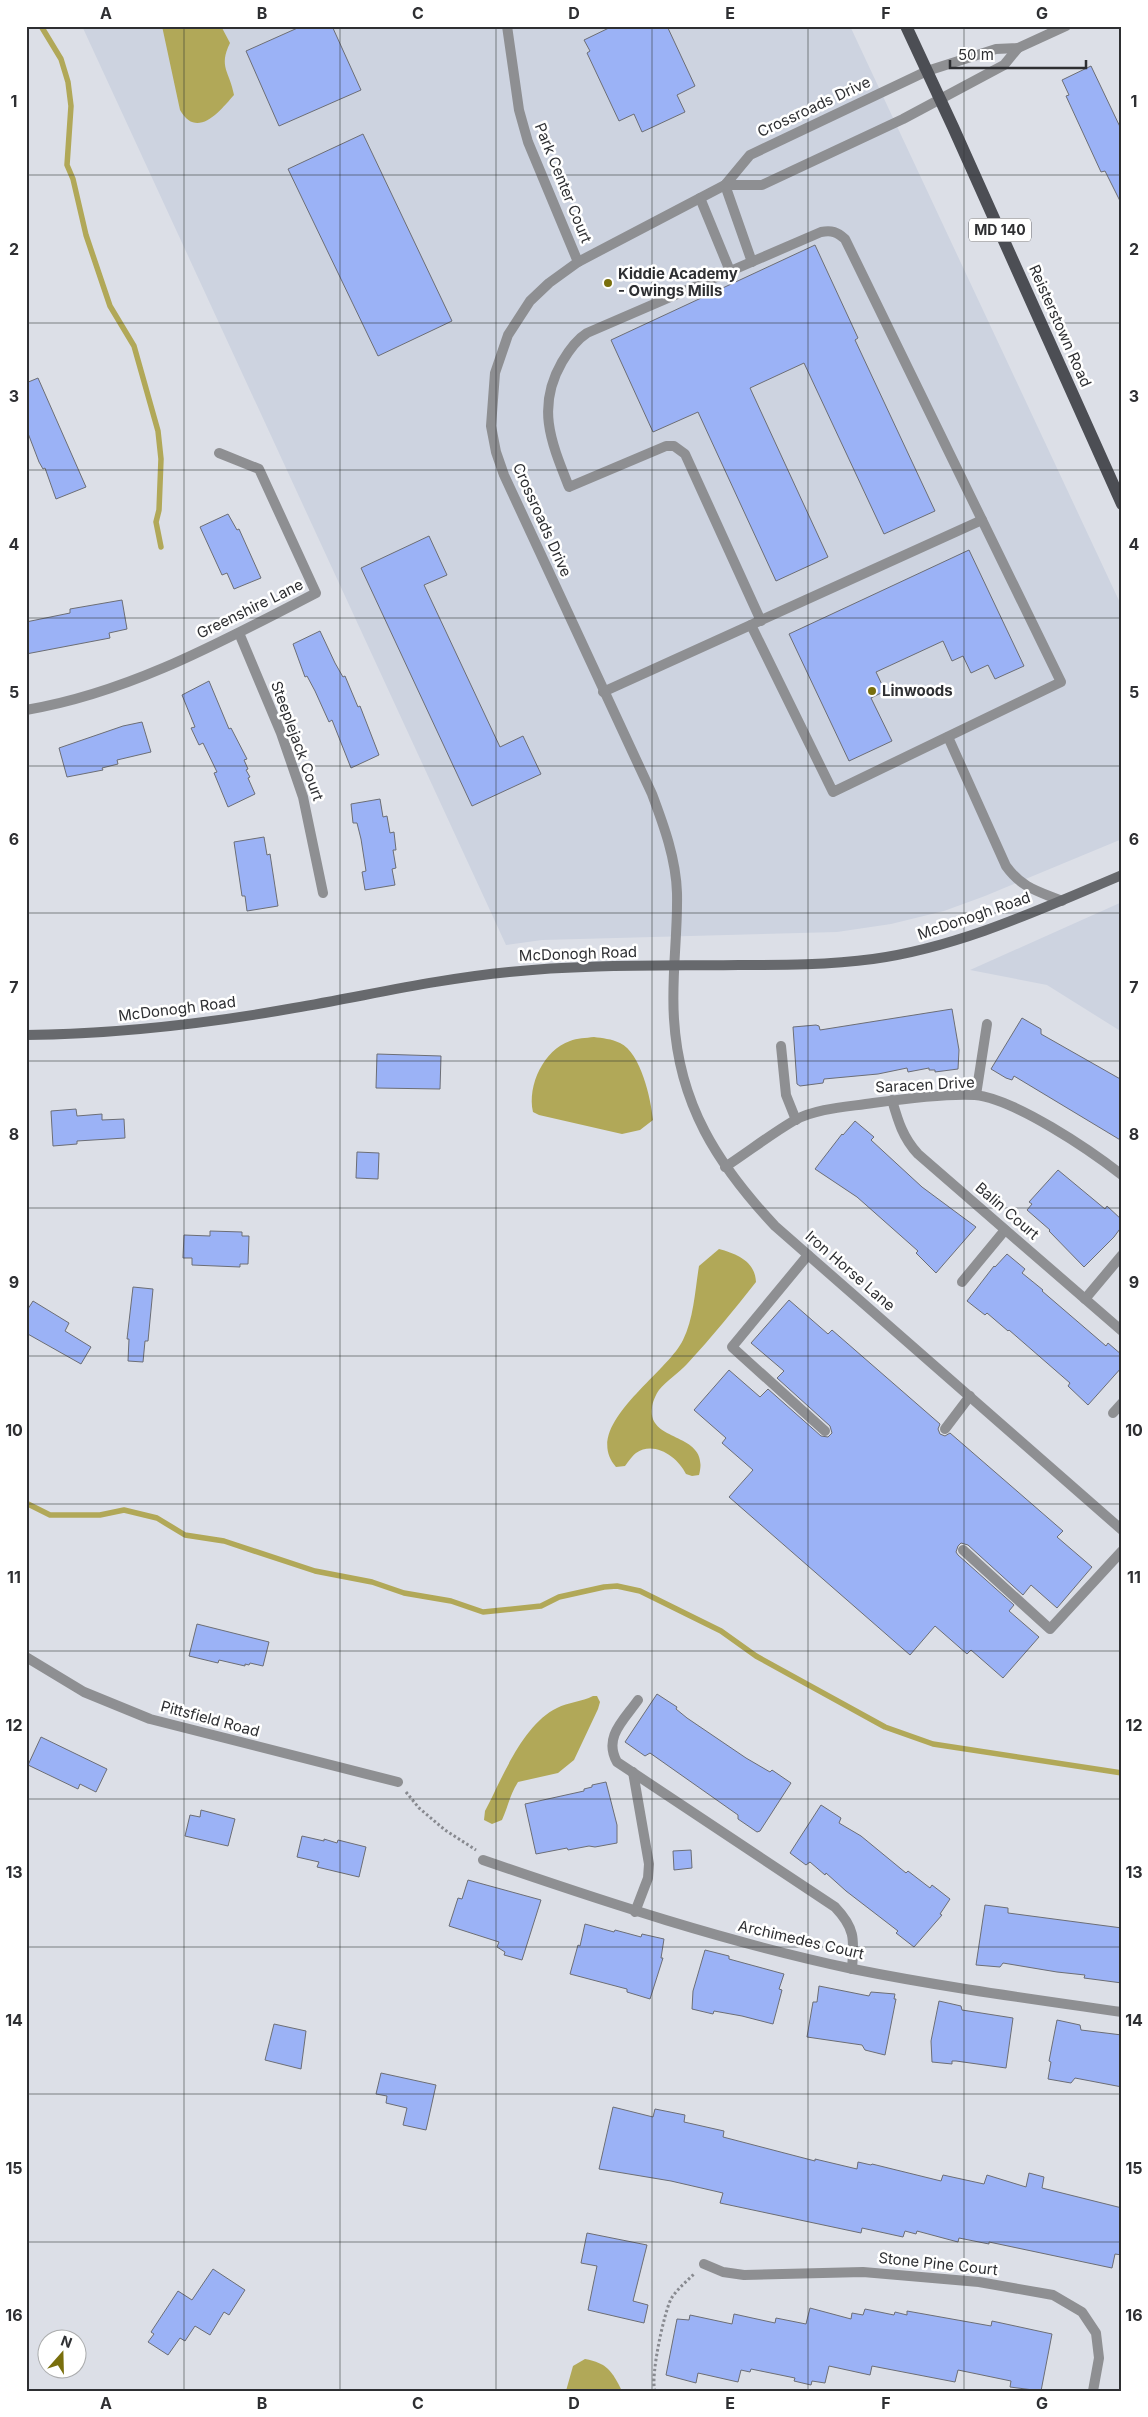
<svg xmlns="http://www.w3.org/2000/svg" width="1148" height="2417" font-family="Inter,sans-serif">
<rect width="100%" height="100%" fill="#dcdfe7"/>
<g fill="#cdd3e0">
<polygon points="82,26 850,26 1122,607 1122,839 985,896 944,911 891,924 837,932 542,940 506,945"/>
<polygon points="1122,902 1122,1032 1047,985 970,970"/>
</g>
<g fill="#b1a858">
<path d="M162,26H221L230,43C218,67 230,72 234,95C220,111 197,140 180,110Z"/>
<path d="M594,1037C602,1038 612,1039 620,1043C641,1053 651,1099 653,1120L640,1130L622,1134L539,1115L533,1112C527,1085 544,1050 570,1041C577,1038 586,1038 594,1037Z"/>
<path d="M719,1249C737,1254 755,1261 756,1282C734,1310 711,1338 687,1364C679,1373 666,1381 659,1390C656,1394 652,1403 652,1408C647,1444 711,1431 699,1475L692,1476L686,1474C678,1457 654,1440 636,1453C632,1456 628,1462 625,1466L616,1467C580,1426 666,1375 683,1340C694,1318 695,1290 699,1266Z"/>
<path d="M593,1696H597L600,1702L598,1709L574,1760L558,1773L518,1782C510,1794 508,1807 502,1820L492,1824L484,1820L485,1811C502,1779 522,1725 557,1708C568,1702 582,1702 593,1696Z"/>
<path d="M585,2359C607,2363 612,2371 622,2391H566L573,2366Z"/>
</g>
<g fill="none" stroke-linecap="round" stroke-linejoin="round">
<g stroke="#b1a858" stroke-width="5.5">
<polyline points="41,26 61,59 68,82 71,106 67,165 73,179 86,235 110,306 134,346 158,431 161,459 159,510 156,522 161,547"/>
<polyline points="26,1503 50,1515 100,1515 124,1510 157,1518 185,1535 224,1541 315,1571 372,1582 404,1593 451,1601 483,1612 541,1606 559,1597 604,1587 617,1586 640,1591 721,1631 756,1656 885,1727 933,1744 1122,1773"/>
</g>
</g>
<g fill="#9bb2f6" stroke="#6c6e75">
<polygon points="302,26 332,26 361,90 279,126 246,51"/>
<polygon points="613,26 667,26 695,86 677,95 685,112 642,132 634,114 619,121 587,53 590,51 584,40"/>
<polygon points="1091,66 1122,131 1122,205 1105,171 1101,172 1066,96 1069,95 1062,80"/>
<polygon points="363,134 452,321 378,356 288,169"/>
<polygon points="815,245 858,338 855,340 935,511 884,534 804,363 750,388 828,557 776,581 698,412 653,432 611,340"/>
<polygon points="38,378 86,487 56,499 45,468 43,469 39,462 26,428 26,383"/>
<polygon points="228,514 237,530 239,529 261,578 234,589 227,573 222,575 200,527"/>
<polygon points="429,536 447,575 424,585 500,747 523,736 541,774 472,806 361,568"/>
<polygon points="969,550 1024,666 995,679 988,665 971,673 963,656 952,661 943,641 876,672 885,691 871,698 892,741 849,761 789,634"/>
<polygon points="122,600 127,629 109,633 110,638 26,654 26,622 70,613 70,609"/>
<polygon points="320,631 335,663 343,677 345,676 358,707 360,706 379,755 351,768 332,720 329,722 315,691 307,676 305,677 293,644"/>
<polygon points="209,681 229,729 231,728 247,759 244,760 248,769 246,770 250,777 248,778 255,794 228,807 214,773 217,772 203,743 199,745 191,728 195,727 182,695"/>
<polygon points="142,722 151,752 117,760 118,764 102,768 103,770 67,777 59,748 123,726"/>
<polygon points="380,799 383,817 387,816 390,833 394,832 396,850 393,850 396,868 392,869 395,885 365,890 362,872 366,871 361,839 357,823 353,823 351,804"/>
<polygon points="264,837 267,855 270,854 278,906 247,911 245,896 242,896 234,842"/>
<polygon points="952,1009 959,1050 958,1069 935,1072 935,1070 929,1070 929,1068 908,1072 907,1068 878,1074 824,1079 823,1083 800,1086 797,1084 793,1027 816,1025 819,1026 820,1030"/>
<polygon points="1022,1018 1041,1029 1041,1034 1122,1080 1122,1141 1014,1076 1012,1080 1006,1078 991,1069"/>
<polygon points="377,1054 441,1056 440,1089 376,1088"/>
<polygon points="76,1109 77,1116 102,1114 102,1120 124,1119 125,1138 77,1141 77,1144 53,1146 51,1111"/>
<polygon points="855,1121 874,1137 871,1140 922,1187 976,1227 936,1273 916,1253 918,1251 857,1197 815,1169 842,1134 843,1135"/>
<polygon points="357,1152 379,1153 378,1179 356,1178"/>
<polygon points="1058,1170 1105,1209 1107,1206 1122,1220 1122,1226 1114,1237 1084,1267 1049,1231 1050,1230 1027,1210 1032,1204 1029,1202"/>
<polygon points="210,1231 242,1232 242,1236 249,1236 248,1264 240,1264 240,1267 192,1265 192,1258 183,1258 184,1235 210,1236"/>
<polygon points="1007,1254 1025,1269 1022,1273 1043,1290 1042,1291 1106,1346 1108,1343 1122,1355 1122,1367 1088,1405 1068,1386 1070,1383 1009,1330 1008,1331 987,1313 985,1315 967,1301 994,1266 995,1267"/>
<polygon points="133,1287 153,1289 148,1341 145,1341 143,1362 128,1361 129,1339 127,1339"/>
<polygon points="789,1300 828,1334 832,1330 940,1424 938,1429 940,1434 945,1436 950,1433 1063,1531 1057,1537 1092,1567 1057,1608 1031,1585 1023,1595 968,1545 961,1543 958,1546 956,1552 958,1555 1014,1605 1009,1611 1039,1637 1003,1678 971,1650 967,1654 935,1626 910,1655 729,1497 753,1470 722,1443 726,1438 694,1410 729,1370 760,1397 768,1389 821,1436 828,1437 832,1433 830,1426 777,1378 784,1371 751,1343"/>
<polygon points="33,1301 69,1323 65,1331 91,1347 81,1364 26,1333 26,1312"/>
<polygon points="197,1624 269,1642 263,1666 250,1663 249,1665 245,1664 245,1666 219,1660 218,1663 189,1656"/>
<polygon points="657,1694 677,1707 676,1709 687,1718 746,1758 770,1772 772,1770 791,1783 760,1831 757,1832 738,1819 738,1815 650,1753 645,1756 625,1742"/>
<polygon points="41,1737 107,1769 96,1792 80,1784 78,1789 28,1765"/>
<polygon points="606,1782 617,1825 617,1843 595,1847 589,1846 568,1850 567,1848 536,1854 525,1804 584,1791 584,1789 592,1787 592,1785"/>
<polygon points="821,1805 841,1818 839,1823 861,1836 906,1873 908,1871 930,1888 932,1885 950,1899 940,1914 942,1915 914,1947 896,1933 898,1931 846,1891 826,1873 825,1875 810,1862 806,1865 790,1853"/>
<polygon points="201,1810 235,1819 228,1846 185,1836 190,1815 200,1817"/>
<polygon points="302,1836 324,1841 324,1839 337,1843 338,1840 366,1847 359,1877 317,1867 319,1862 297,1857"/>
<polygon points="691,1850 692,1868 674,1870 673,1851"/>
<polygon points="468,1880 541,1900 522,1960 504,1955 505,1952 497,1947 499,1942 449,1926 458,1898 462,1899"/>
<polygon points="985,1905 1008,1908 1008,1913 1122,1928 1122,1983 1084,1978 1085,1975 1057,1972 1003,1963 1000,1967 976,1965"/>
<polygon points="585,1924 614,1932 615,1930 641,1937 642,1934 664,1939 661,1958 663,1958 650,1999 627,1992 627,1989 570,1974 578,1945 580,1946"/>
<polygon points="705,1950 729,1956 729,1959 784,1974 779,1989 782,1990 773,2024 742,2016 714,2011 713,2014 692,2009 693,1991"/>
<polygon points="819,1986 869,1996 871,1992 895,1994 894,1999 896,1999 885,2055 865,2050 862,2045 807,2037 813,2002 817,2002"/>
<polygon points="939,2001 961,2006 962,2010 1013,2018 1006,2068 956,2061 952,2061 952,2064 932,2062 931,2041"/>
<polygon points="1057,2020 1080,2025 1081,2030 1122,2035 1122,2087 1075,2078 1071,2083 1048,2079 1051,2062 1049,2061"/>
<polygon points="274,2024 306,2031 301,2069 265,2060"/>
<polygon points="381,2073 436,2085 426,2130 403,2125 407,2108 386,2103 387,2096 376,2094"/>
<polygon points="613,2107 653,2117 655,2109 685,2115 684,2122 724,2131 723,2137 815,2161 815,2159 857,2169 858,2162 871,2165 872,2164 941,2181 943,2175 984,2184 987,2175 1026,2187 1029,2173 1044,2177 1042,2188 1122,2208 1122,2255 1115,2254 1112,2268 989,2242 989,2244 959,2238 958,2242 917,2231 916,2234 905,2231 903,2237 862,2228 861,2233 720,2203 723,2193 671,2181 599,2169"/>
<polygon points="587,2233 647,2245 633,2301 648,2305 644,2323 588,2310 597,2266 581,2263"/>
<polygon points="213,2269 245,2290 229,2315 224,2312 210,2335 195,2326 185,2341 180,2338 168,2355 148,2342 154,2334 151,2332 178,2291 192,2300"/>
<polygon points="810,2308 851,2319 852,2313 863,2315 865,2309 894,2315 895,2312 907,2315 907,2311 991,2326 992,2321 1052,2334 1041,2391 1010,2387 1011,2381 958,2370 955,2382 872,2366 870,2375 829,2366 825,2383 812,2381 811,2385 794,2381 795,2378 751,2369 750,2372 741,2370 738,2382 698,2373 696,2383 666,2375 677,2319 689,2320 690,2315 732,2324 734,2314 775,2323 776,2318 806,2324"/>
</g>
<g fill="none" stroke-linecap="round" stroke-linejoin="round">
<g stroke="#888a90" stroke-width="3" stroke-dasharray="2.5 2.5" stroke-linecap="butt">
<polyline points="406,1792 419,1808 445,1830 476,1850"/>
<path d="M655,2391C650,2377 664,2313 671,2299C677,2289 687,2281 695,2273"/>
</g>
<g stroke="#8e8f92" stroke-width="10">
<polyline points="725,185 752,262"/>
<polyline points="700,198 730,271"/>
<path d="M751,625L833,792L1061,682L845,239C837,232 832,230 821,232L587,333C576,340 569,350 562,362C536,407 551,442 569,487L666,446H674L685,454L761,621"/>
<polyline points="603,692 982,520"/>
<path d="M948,737L1006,866C1022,888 1037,891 1062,901"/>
<polyline points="781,1046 786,1095 796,1120"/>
<polyline points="976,1095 987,1024"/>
<polyline points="808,1255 732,1347 825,1431"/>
<polyline points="962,1282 1005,1230"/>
<polyline points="1085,1299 1122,1255"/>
<polyline points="1113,1413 1122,1403"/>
<polyline points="945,1429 970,1396"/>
<polyline points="963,1550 1050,1629 1122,1551"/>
<path d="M638,1700C624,1720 603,1737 617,1762L835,1907C856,1929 854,1940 852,1969"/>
<polyline points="633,1772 649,1864 648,1878 635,1912"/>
</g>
<g stroke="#8e8f92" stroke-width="10">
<polyline points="507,26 519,110 528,142 578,262"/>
<path d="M1066,26L1018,48L996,49L927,71L750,155L725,185L578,262L549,283L530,301L508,335L495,373L491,426L496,452L504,475L652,794C664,826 676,859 677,893C678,935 671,977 674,1019C679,1104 717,1164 775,1226L1122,1530"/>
<polyline points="725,185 762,185 903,119 1004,65 1018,48"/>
<polyline points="239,633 281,733 303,797 323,893"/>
<path d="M26,710C129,693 225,640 316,593L259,469L219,453"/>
<path d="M892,1100C898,1121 903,1138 918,1154L1122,1331"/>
<path d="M725,1167C748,1152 771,1134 795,1120C818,1108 847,1107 873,1103C902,1099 946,1093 975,1095C1015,1099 1090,1150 1122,1175"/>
<polyline points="26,1657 84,1692 150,1719 398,1782"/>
<path d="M483,1860C605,1902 726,1942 853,1969C942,1987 1032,1999 1122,2012"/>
<polyline points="704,2264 723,2272 744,2275 863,2272 979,2282 1053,2295 1082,2312 1096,2333 1099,2358 1093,2391"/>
</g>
<path stroke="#67696d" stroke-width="10" d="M26,1035C117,1034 205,1024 294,1008C365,996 437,979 509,972C585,964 662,966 739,965C783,965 829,965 873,959C960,947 1041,909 1122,875"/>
<polyline stroke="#4c4e54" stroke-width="12" points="906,26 953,127 1122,504"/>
</g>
<path fill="none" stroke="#2e2f32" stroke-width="1" stroke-opacity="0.55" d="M184,26V2391M340,26V2391M496,26V2391M652,26V2391M808,26V2391M964,26V2391M26,175H1122M26,323H1122M26,470H1122M26,618H1122M26,766H1122M26,913H1122M26,1061H1122M26,1208H1122M26,1356H1122M26,1504H1122M26,1651H1122M26,1799H1122M26,1947H1122M26,2094H1122M26,2242H1122"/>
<g fill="#796f0d" stroke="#fff" stroke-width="2">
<circle cx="608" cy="283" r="5"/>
<circle cx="872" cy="691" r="5"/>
</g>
<g text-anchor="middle" stroke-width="5" stroke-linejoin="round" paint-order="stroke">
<rect fill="#fff" stroke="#6d6d70" stroke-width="1" x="969" y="218.5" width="62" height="23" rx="4"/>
<g font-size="14" font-weight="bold" fill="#2e2f32">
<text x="1000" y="235">MD 140</text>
</g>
<g font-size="15" fill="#2e2f32" stroke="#fff">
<text transform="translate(814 107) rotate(-25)" y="5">Crossroads Drive</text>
<text transform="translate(563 183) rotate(68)" y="5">Park Center Court</text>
<text transform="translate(1060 326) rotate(66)" y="5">Reisterstown Road</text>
<text transform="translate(542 520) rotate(66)" y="5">Crossroads Drive</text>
<text transform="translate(250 609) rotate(-26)" y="5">Greenshire Lane</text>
<text transform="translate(297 741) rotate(70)" y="5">Steeplejack Court</text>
<text transform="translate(974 916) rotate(-19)" y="5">McDonogh Road</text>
<text transform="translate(578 954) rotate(-2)" y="5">McDonogh Road</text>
<text transform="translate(177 1009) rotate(-7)" y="5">McDonogh Road</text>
<text transform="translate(925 1085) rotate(-3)" y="5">Saracen Drive</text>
<text transform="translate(1007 1211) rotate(41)" y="5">Balin Court</text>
<text transform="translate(850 1271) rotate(41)" y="5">Iron Horse Lane</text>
<text transform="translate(210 1719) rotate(15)" y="5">Pittsfield Road</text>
<text transform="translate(801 1940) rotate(13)" y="5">Archimedes Court</text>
<text transform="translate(938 2264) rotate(6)" y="5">Stone Pine Court</text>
</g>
<g font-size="15" font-weight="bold" fill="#2e2f32" stroke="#fff" text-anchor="start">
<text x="618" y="279">Kiddie Academy<tspan x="618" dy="17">- Owings Mills</tspan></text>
<text x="882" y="696">Linwoods</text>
</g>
</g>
<rect width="1148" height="2417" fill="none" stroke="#ffffff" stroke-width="55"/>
<g transform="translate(62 2354) rotate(20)"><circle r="24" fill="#ffffff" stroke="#abacad"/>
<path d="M0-4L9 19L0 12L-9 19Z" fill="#796f0d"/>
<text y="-8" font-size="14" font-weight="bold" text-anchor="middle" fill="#2e2f32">N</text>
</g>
<path d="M950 60v8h136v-8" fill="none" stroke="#2e2f32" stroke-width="2.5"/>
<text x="958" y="60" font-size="15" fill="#2e2f32" stroke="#ffffff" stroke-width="4" paint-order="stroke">50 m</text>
<rect x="28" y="28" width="1092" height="2362" fill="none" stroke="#2e2f32" stroke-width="2"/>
<g font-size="16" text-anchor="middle" font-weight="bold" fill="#2e2f32">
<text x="106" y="19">A</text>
<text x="262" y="19">B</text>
<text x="418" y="19">C</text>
<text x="574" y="19">D</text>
<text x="730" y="19">E</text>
<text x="886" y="19">F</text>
<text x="1042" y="19">G</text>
<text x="14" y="107">1</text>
<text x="1134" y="107">1</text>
<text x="14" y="255">2</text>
<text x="1134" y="255">2</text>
<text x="14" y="402">3</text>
<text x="1134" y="402">3</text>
<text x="14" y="550">4</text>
<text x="1134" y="550">4</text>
<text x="14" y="698">5</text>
<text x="1134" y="698">5</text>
<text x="14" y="845">6</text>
<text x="1134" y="845">6</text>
<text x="14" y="993">7</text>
<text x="1134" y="993">7</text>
<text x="14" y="1140">8</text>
<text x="1134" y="1140">8</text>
<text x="14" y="1288">9</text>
<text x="1134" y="1288">9</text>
<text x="14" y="1436">10</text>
<text x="1134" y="1436">10</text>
<text x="14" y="1583">11</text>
<text x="1134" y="1583">11</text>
<text x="14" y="1731">12</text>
<text x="1134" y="1731">12</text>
<text x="14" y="1878">13</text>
<text x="1134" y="1878">13</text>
<text x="14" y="2026">14</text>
<text x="1134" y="2026">14</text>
<text x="14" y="2174">15</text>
<text x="1134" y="2174">15</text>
<text x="14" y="2321">16</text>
<text x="1134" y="2321">16</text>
<text x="106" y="2409">A</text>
<text x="262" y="2409">B</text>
<text x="418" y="2409">C</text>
<text x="574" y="2409">D</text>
<text x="730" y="2409">E</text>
<text x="886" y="2409">F</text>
<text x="1042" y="2409">G</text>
</g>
</svg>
